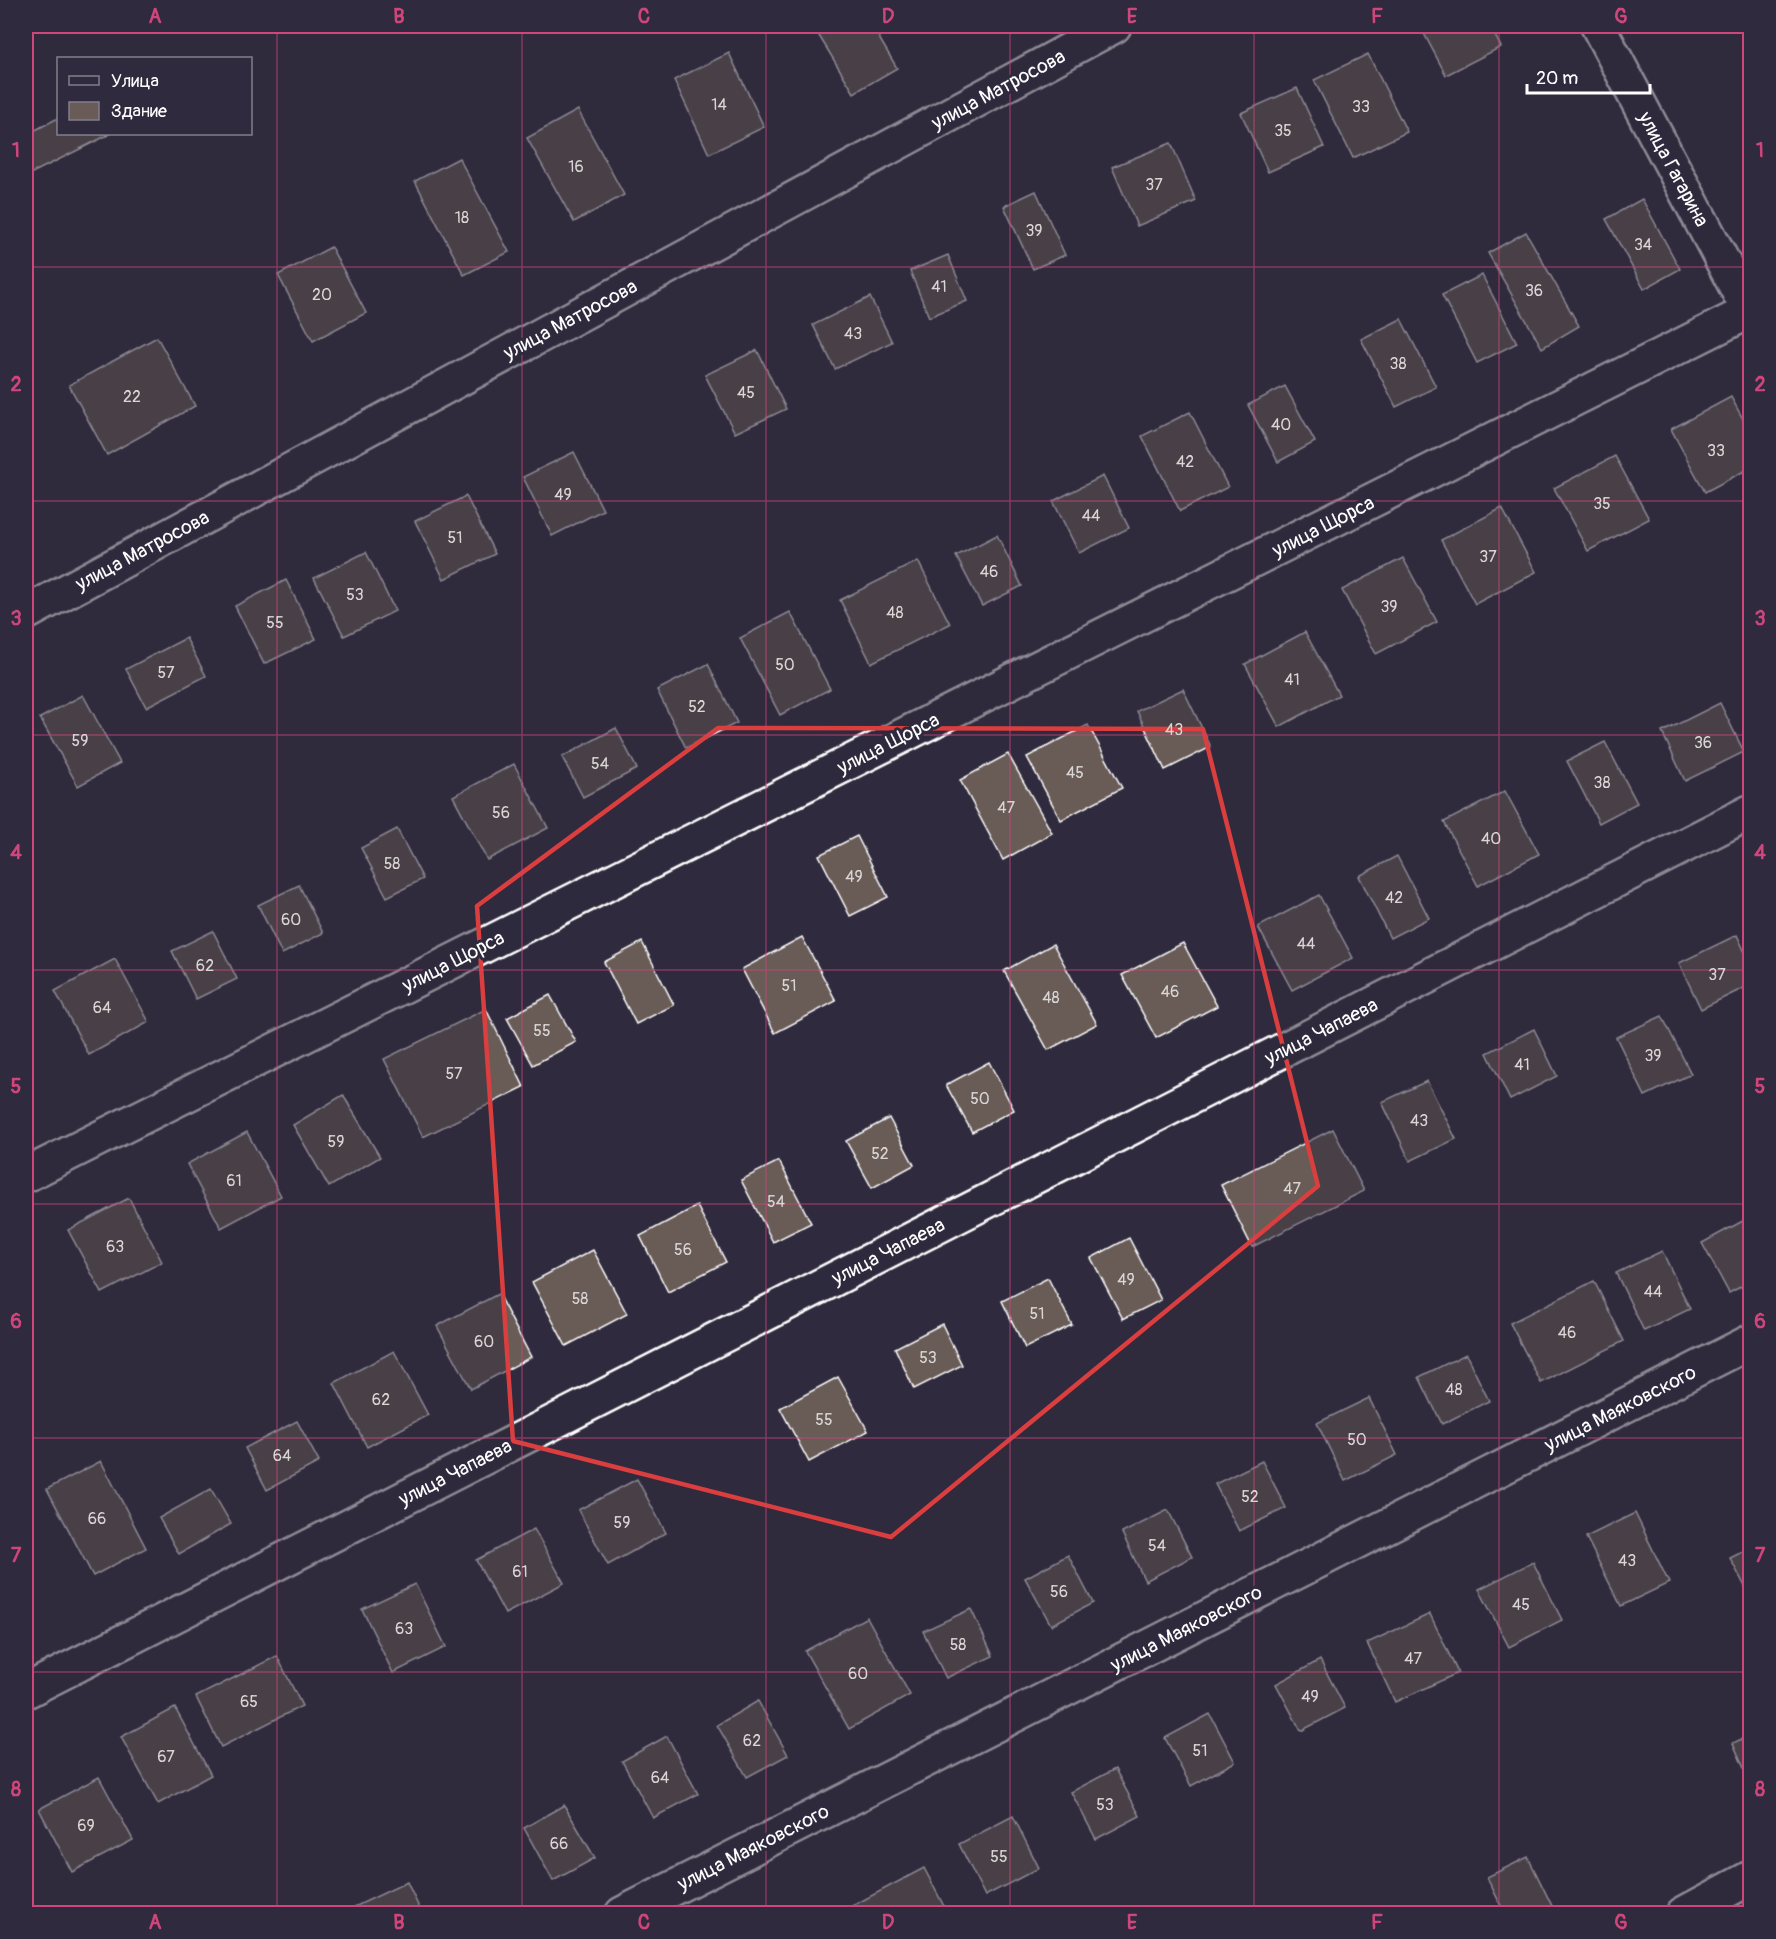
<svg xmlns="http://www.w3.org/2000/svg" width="1776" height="1939" font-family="Pangolin,sans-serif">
<rect width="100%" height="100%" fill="#2f2a3d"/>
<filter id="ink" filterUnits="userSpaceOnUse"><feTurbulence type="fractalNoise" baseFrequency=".0167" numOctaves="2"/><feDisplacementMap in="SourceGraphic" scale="12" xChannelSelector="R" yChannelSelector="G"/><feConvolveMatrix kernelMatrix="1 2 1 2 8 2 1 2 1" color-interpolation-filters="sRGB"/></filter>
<g filter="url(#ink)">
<g fill="#695b57" stroke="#fff" stroke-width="1.5">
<polygon points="813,26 872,26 897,68 854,93"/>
<polygon points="1420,26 1490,26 1501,47 1446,75"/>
<polygon points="729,53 764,127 709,154 674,80"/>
<polygon points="1368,54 1407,132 1353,158 1314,80"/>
<polygon points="1297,88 1324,147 1268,172 1241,113"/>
<polygon points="578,110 624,195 574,222 527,138"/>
<polygon points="58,118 58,134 110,134 26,176 26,135"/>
<polygon points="1171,143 1196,201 1137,226 1112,167"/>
<polygon points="459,158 509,252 464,275 415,181"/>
<polygon points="1036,191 1065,255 1033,269 1004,206"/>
<polygon points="1642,199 1680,269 1644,289 1606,219"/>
<polygon points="1526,232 1579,326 1542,348 1488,253"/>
<polygon points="331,247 366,313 313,341 278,275"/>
<polygon points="948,255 967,301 929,317 910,271"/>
<polygon points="1482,275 1517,343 1477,363 1442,295"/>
<polygon points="870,297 892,342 835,369 813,325"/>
<polygon points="1401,319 1436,387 1396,407 1361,339"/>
<polygon points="157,337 195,406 107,455 69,385"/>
<polygon points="757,350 786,409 735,433 705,375"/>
<polygon points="1285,386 1315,442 1278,462 1248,405"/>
<polygon points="1731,397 1750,432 1750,468 1705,492 1671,429"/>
<polygon points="1190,412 1228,487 1180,511 1142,436"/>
<polygon points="574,452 603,510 552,536 523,477"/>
<polygon points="1615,456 1649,519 1588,551 1554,488"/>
<polygon points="1103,476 1129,528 1079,553 1053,501"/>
<polygon points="466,496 495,554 444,579 415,521"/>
<polygon points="1502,508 1536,572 1475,604 1441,540"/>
<polygon points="997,535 1022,586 982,606 956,556"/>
<polygon points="366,552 395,611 344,636 314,578"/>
<polygon points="1403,558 1437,622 1376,654 1342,590"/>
<polygon points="918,561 950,624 871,663 840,600"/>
<polygon points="286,580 316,639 264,664 235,606"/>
<polygon points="790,612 830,689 780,715 740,638"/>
<polygon points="1305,632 1339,695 1279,727 1245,664"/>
<polygon points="186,638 206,676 146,707 126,669"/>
<polygon points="708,664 737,723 686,748 657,690"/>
<polygon points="1183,689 1211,747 1165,770 1137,711"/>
<polygon points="83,695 120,763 78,786 40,718"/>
<polygon points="1720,703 1744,752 1685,781 1662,732"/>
<polygon points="1088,725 1122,788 1061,820 1027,757"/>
<polygon points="616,728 637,769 583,797 562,757"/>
<polygon points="1605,742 1637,803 1599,823 1567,761"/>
<polygon points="1008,754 1052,833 1003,860 960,780"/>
<polygon points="514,764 548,828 487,860 453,796"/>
<polygon points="1505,791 1539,854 1478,886 1444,822"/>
<polygon points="397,829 423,879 387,897 361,848"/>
<polygon points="857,836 888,897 850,916 819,855"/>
<polygon points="1397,856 1429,918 1390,938 1359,876"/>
<polygon points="299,885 323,933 282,954 258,905"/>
<polygon points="1319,895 1353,958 1292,990 1258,927"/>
<polygon points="213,931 237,979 196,999 172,951"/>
<polygon points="1737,935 1750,963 1750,985 1701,1009 1679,963"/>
<polygon points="802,937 836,1001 775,1033 742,969"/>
<polygon points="642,942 674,1005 636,1024 604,962"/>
<polygon points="1183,943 1217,1006 1156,1038 1122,975"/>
<polygon points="1053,944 1097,1024 1048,1050 1004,971"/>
<polygon points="115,959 149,1022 89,1055 55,991"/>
<polygon points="550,995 576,1042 533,1065 507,1018"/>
<polygon points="486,1009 524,1087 423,1137 384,1059"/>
<polygon points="1662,1016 1691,1074 1645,1096 1616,1037"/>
<polygon points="1534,1029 1557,1076 1510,1100 1487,1053"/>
<polygon points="989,1062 1014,1110 972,1132 946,1085"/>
<polygon points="1427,1081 1456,1139 1410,1161 1382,1102"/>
<polygon points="343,1095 380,1157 329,1187 293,1125"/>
<polygon points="889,1118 914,1165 872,1188 846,1141"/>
<polygon points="1333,1129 1364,1191 1252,1247 1221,1185"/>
<polygon points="247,1132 281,1196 221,1228 187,1164"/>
<polygon points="779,1161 811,1223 773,1242 741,1180"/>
<polygon points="129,1198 162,1262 102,1293 68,1230"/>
<polygon points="697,1206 726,1262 668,1292 640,1236"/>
<polygon points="1750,1217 1750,1282 1729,1293 1702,1243"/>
<polygon points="1129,1238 1161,1300 1123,1319 1091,1258"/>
<polygon points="593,1250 627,1314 566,1346 532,1282"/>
<polygon points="1662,1251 1690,1309 1644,1331 1616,1273"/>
<polygon points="1048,1278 1072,1325 1025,1348 1002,1301"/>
<polygon points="1594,1281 1624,1341 1541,1383 1510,1323"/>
<polygon points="498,1294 531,1357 471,1389 437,1326"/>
<polygon points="942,1324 962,1365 914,1389 895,1348"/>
<polygon points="394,1351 428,1415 367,1447 334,1383"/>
<polygon points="1466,1354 1489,1401 1442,1424 1419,1377"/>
<polygon points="838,1377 868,1431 809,1462 780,1408"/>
<polygon points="1369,1398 1397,1455 1345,1481 1317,1423"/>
<polygon points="297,1421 319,1462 267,1490 245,1448"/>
<polygon points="101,1461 146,1548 93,1576 47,1489"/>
<polygon points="1262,1461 1286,1508 1239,1531 1215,1484"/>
<polygon points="637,1479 666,1533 608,1565 578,1510"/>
<polygon points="211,1489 231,1524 179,1554 159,1518"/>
<polygon points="1168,1510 1192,1557 1145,1581 1122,1533"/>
<polygon points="1635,1513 1669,1583 1621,1606 1586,1537"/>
<polygon points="534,1529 564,1583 505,1614 476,1560"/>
<polygon points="1750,1548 1750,1596 1730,1558"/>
<polygon points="1068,1555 1093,1603 1051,1625 1025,1578"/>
<polygon points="1533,1562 1562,1620 1509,1647 1479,1589"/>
<polygon points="415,1584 446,1647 393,1673 362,1609"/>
<polygon points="971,1609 993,1656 946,1678 923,1631"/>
<polygon points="1430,1614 1458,1673 1395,1702 1367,1643"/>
<polygon points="867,1617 910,1695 849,1729 805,1651"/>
<polygon points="277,1656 302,1706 221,1747 196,1697"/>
<polygon points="1320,1660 1345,1708 1301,1731 1276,1684"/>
<polygon points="758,1701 788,1755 747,1777 717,1725"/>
<polygon points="175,1708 211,1775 158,1804 121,1737"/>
<polygon points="1210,1714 1235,1762 1191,1786 1165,1738"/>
<polygon points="1750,1735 1750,1782 1733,1743"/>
<polygon points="667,1736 698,1794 653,1818 622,1761"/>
<polygon points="1115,1769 1140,1816 1096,1839 1071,1792"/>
<polygon points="99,1777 133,1840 72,1872 39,1809"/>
<polygon points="564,1805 595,1858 553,1881 524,1828"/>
<polygon points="1013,1816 1039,1868 985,1896 959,1844"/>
<polygon points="1528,1857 1555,1912 1551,1914 1505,1914 1487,1877"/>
<polygon points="924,1868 947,1912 944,1914 856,1914 852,1906"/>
<polygon points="407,1882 422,1914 357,1914 354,1907"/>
</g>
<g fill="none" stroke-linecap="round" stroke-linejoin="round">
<defs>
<g id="minor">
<polyline points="1598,26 1750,313"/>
<polyline points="26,613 1114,26"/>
<polyline points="26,1175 1750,311"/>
<polyline points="26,1691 1750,812"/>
<polyline points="622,1914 1750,1342"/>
<polyline points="1683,1914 1750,1878"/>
</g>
</defs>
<use href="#minor" stroke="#fff" stroke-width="38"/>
<use href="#minor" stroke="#2f2a3d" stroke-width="33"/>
</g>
</g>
<path d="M0 0H1776V1939H0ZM718,728L1203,729L1318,1186L891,1537L513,1441L477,906Z" fill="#2f2a3d" fill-opacity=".55" fill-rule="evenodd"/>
<path fill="none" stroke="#da3e3e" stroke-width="4.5" stroke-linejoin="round" d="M718,728L1203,729L1318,1186L891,1537L513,1441L477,906Z"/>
<path fill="none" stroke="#ce467c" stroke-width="1.5" stroke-opacity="0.55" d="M277,26V1914M522,26V1914M766,26V1914M1010,26V1914M1254,26V1914M1499,26V1914M26,267H1750M26,501H1750M26,735H1750M26,970H1750M26,1204H1750M26,1438H1750M26,1672H1750"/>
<g text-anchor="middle" stroke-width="6" stroke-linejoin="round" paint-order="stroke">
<g font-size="16" fill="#dad6d5">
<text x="719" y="110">14</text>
<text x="1361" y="112">33</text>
<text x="1283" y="136">35</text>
<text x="576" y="172">16</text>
<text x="1154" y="190">37</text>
<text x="462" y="223">18</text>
<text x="1034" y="236">39</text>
<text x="1643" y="250">34</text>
<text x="939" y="292">41</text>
<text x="1534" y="296">36</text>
<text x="322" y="300">20</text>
<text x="853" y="339">43</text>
<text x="1398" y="369">38</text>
<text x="746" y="398">45</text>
<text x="132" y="402">22</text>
<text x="1281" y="430">40</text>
<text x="1716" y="456">33</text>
<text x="1185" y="467">42</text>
<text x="563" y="500">49</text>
<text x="1602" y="509">35</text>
<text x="1091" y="521">44</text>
<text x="455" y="543">51</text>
<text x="1488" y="562">37</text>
<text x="989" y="577">46</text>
<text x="355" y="600">53</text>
<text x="1389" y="612">39</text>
<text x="895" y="618">48</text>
<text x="275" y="628">55</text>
<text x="785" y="670">50</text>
<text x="166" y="678">57</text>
<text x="1292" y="685">41</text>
<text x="697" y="712">52</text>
<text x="1174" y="735">43</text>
<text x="80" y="746">59</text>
<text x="1703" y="748">36</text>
<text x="600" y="769">54</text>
<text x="1075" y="778">45</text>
<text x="1602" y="788">38</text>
<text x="1006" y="813">47</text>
<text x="501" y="818">56</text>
<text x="1491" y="844">40</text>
<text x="392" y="869">58</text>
<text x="854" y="882">49</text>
<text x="1394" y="903">42</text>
<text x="291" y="925">60</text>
<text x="1306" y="949">44</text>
<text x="205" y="971">62</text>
<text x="1717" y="980">37</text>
<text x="789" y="991">51</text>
<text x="1170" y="997">46</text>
<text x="1051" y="1003">48</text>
<text x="102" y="1013">64</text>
<text x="542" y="1036">55</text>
<text x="1653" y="1061">39</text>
<text x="1522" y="1070">41</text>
<text x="454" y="1079">57</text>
<text x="980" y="1104">50</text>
<text x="1419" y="1126">43</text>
<text x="336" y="1147">59</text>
<text x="880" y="1159">52</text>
<text x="234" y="1186">61</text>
<text x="1292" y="1194">47</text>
<text x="776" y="1207">54</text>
<text x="115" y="1252">63</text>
<text x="683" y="1255">56</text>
<text x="1126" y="1285">49</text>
<text x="1653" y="1297">44</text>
<text x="580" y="1304">58</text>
<text x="1037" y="1319">51</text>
<text x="1567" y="1338">46</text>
<text x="484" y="1347">60</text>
<text x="928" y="1363">53</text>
<text x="1454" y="1395">48</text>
<text x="381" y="1405">62</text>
<text x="824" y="1425">55</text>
<text x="1357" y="1445">50</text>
<text x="282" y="1461">64</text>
<text x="1250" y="1502">52</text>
<text x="97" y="1524">66</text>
<text x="622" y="1528">59</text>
<text x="1157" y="1551">54</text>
<text x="1627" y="1566">43</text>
<text x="520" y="1577">61</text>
<text x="1059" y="1597">56</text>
<text x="1521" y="1610">45</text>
<text x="404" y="1634">63</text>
<text x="958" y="1650">58</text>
<text x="1413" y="1664">47</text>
<text x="858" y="1679">60</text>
<text x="1310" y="1702">49</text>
<text x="249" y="1707">65</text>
<text x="752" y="1746">62</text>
<text x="1200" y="1756">51</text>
<text x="166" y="1762">67</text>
<text x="660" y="1783">64</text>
<text x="1105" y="1810">53</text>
<text x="86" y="1831">69</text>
<text x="559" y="1849">66</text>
<text x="999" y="1862">55</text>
</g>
<g font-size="20" fill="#fff" stroke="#2f2a3d">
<text transform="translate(998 89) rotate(-28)" y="7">улица Матросова</text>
<text transform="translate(1674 169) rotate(62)" y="7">улица Гагарина</text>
<text transform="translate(570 319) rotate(-28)" y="7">улица Матросова</text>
<text transform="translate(1323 526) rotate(-27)" y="7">улица Щорса</text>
<text transform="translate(142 550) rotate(-28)" y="7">улица Матросова</text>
<text transform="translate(888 743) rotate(-27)" y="7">улица Щорса</text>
<text transform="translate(453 961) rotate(-27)" y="7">улица Щорса</text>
<text transform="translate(1321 1031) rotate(-27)" y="7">улица Чапаева</text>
<text transform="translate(888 1251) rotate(-27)" y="7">улица Чапаева</text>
<text transform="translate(1620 1408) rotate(-27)" y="7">улица Маяковского</text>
<text transform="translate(455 1472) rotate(-27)" y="7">улица Чапаева</text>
<text transform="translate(1186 1628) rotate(-27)" y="7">улица Маяковского</text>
<text transform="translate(753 1847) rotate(-27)" y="7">улица Маяковского</text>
</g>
</g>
<rect width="1776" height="1939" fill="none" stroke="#2f2a3d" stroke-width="66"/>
<rect x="57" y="57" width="195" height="78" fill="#2f2a3d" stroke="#827f8b" stroke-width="1.5"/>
<rect x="69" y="76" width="30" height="9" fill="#2f2a3d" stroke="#827f8b" stroke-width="1.5"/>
<text x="111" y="87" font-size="18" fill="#ffffff">Улица</text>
<rect x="69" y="102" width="30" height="18" fill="#695b57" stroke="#827f8b" stroke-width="1.5"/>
<text x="111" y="117" font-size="18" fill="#ffffff">Здание</text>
<path d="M1527 84v9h123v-9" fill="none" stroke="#ffffff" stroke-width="3"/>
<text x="1536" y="84" font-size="18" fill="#ffffff" stroke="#2f2a3d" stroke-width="4.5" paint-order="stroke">20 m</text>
<rect x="33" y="33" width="1710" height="1873" fill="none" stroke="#ce467c" stroke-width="2"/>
<g font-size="20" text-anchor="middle" font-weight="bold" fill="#ce467c">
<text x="155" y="23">A</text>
<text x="399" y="23">B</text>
<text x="644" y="23">C</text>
<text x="888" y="23">D</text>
<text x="1132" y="23">E</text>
<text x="1377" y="23">F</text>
<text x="1621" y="23">G</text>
<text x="16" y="157">1</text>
<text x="1760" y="157">1</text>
<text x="16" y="391">2</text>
<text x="1760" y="391">2</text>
<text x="16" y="625">3</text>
<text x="1760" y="625">3</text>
<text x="16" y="859">4</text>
<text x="1760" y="859">4</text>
<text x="16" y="1093">5</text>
<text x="1760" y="1093">5</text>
<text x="16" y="1328">6</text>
<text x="1760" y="1328">6</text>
<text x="16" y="1562">7</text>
<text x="1760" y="1562">7</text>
<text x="16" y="1796">8</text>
<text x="1760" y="1796">8</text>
<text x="155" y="1929">A</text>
<text x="399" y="1929">B</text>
<text x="644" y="1929">C</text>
<text x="888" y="1929">D</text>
<text x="1132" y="1929">E</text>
<text x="1377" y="1929">F</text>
<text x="1621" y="1929">G</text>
</g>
</svg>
